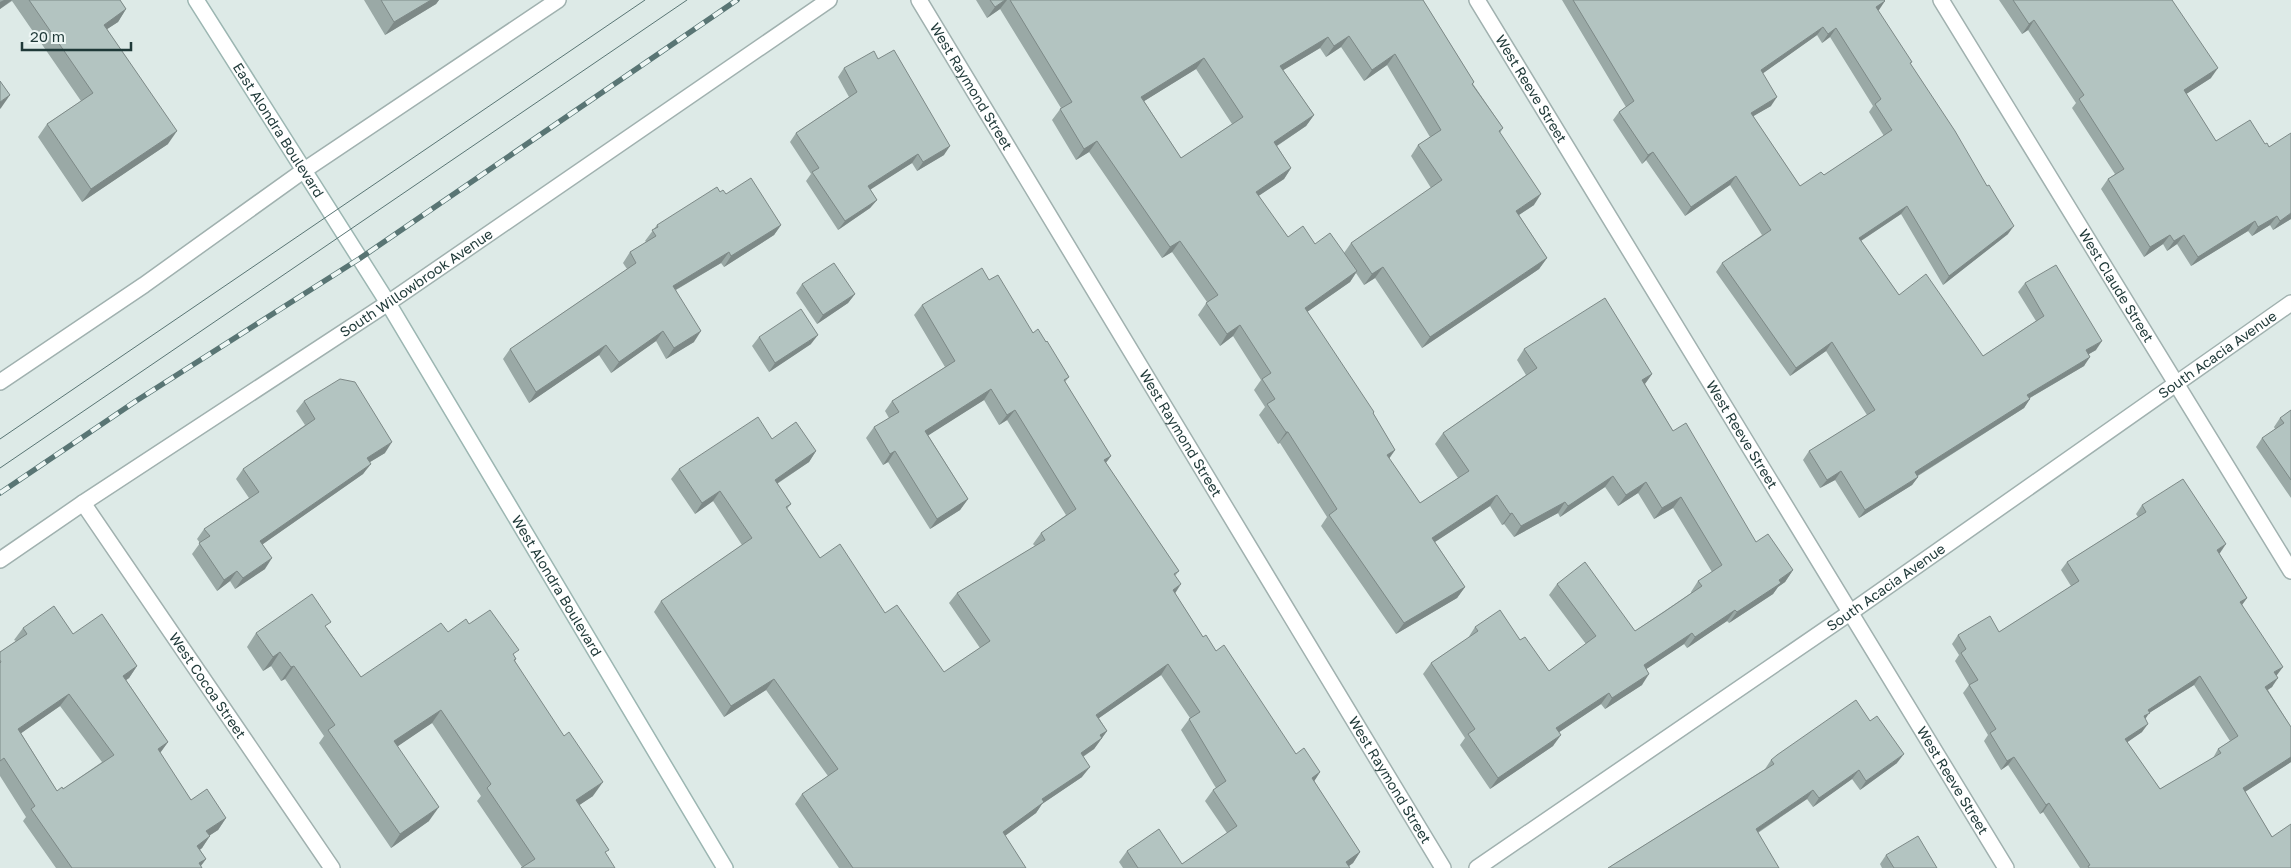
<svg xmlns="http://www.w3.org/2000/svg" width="2291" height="868" font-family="'Golos Text',sans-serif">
<rect width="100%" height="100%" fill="#ddeae7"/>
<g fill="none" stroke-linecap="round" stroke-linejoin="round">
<defs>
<g id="minor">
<path id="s1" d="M919,0L1443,868"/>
<path id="s2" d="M1477,0L2006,868"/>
<path id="s3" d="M1941,0L2291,571"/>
<path id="s4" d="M83,503L332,868"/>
<path id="s5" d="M1477,868L1851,612L2291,303"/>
</g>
<g id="tertiary">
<polyline points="0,382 144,285 303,171 558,0"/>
<path id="s6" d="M0,560L83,503L388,303L829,0"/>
</g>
<g id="secondary">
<path id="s7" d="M196,0L388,303L725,868"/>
</g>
</defs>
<use href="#minor" stroke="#a0b1af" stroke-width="18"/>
<use href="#tertiary" stroke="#a0b1af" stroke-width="18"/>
<use href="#secondary" stroke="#9cb6b2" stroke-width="18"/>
<use href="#minor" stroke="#fff" stroke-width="15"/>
<use href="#tertiary" stroke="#fff" stroke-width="15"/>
<use href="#secondary" stroke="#fff" stroke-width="15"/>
<g stroke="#597574" stroke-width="1">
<polyline points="0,439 645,0"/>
<polyline points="0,468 687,0"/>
</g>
<defs>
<polyline id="rail" points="0,493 136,401 359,259 737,0"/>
</defs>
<use href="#rail" stroke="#597574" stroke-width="5.5"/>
<use href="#rail" stroke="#edf6f4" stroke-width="4" stroke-dasharray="11" stroke-linecap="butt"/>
</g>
<g fill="#9aa9a6" fill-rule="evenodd">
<polygon points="0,0 120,0 126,9 118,22 107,29 168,144 82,202 38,137 47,124 81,101 12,1 0,9"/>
<polygon points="364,0 439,0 436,4 385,35"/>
<path d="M976,0H1423L1474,82L1473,84L1503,128L1500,133L1534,205L1519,215L1547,258L1539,269L1422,348L1375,278L1364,285L1356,273L1350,282L1307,312L1373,413L1395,450L1389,459L1420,503L1458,478L1435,444L1443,433L1526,375L1517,360L1524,349L1652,374L1645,384L1673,431L1756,542L1793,570L1785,582L1778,587L1773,594L1729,623L1727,621L1687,648L1684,644L1646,669L1642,685L1605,709L1601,704L1559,732L1553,746L1490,789L1460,745L1465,738L1423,674L1431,663L1468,638L1475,627L1520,640L1549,671L1586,644L1549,595L1557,584L1635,631L1691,593V592L1698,581L1712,572L1673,508L1654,519L1638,493L1618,506L1605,487L1560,517L1558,513L1514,537L1504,524L1502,525L1490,506L1435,542L1465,587L1457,598L1396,634L1321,526L1327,517L1280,443L1278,444L1259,415L1265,407L1254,390L1261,380L1233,336L1220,346L1198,315L1207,302L1172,252L1162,258L1089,152L1076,160L1052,120L1061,108L1000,9L987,18ZM1341,47L1364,81L1387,65L1430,137L1418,145L1411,156L1431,188L1351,243L1344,253L1315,244L1288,237L1258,196L1284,179L1291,168L1277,146L1306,126L1314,115L1283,70L1320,48L1326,57ZM1196,69L1232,124L1181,158L1144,101Z"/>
<path d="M1562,0H1884L1878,11L1910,64L2008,234L1943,285L1901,214L1861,241L1899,295L1983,356L2036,321L2018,292L2025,283L2096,350L2089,354L2084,366L2030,398L2024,408L1918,476V477L1912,485L1859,518L1835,480L1820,488L1803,460L1809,451L1867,415L1826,351L1790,376L1716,272L1722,263L1762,235L1730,185L1685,216L1646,160L1642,164L1613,120L1619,112L1626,107ZM1817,35L1822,43L1830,37L1873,106L1869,112L1884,136L1824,175L1800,186L1753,116L1771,106L1763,73Z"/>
<polygon points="1999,0 2172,0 2211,78 2186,94 2216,141 2291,219 2273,230 2270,225 2252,236 2248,231 2191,266 2177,244 2167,251 2163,244 2144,257 2101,189 2108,179 2115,174 2072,108 2076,103 2028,30 2022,34"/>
<polygon points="878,59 944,155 917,171 912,163 870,189 877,200 870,208 838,230 806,181 811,174 790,142 796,133 849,97 838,77 844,68"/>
<polygon points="720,192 726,194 781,225 774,235 724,267 721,263 676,290 694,342 666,359 656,341 611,373 599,355 529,403 503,359 510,349 627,269 623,263 630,252 646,242 645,241 657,225"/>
<polygon points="989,280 1033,333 1046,342 1069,377 1065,382 1111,456 1106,463 1179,571 1175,576 1175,593 1203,637 1216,651 1296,754 1320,772 1314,781 1360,852 1353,863 1349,866 1350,868 1123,868 1119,862 1127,851 1182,864 1227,833 1205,801 1213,790 1216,788 1181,730 1190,718 1161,675 1099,718 1107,731 1094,749 1083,757 1082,777 1042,804 1036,813 1005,836 1026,868 839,868 795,804 802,794 828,776 766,690 724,717 654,612 661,601 742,545 713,501 695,514 671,479 679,469 772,439 816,451 809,462 777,484 791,504 787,509 820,558 885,613 944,672 980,648 949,603 957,593 1035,546 1033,544 1041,533 1066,515 1007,420 999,425 984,400 928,435 968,499 960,510 930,529 888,462 883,465 866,438 874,427 889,418 885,411 892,401 945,367 914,315 922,305"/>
<polygon points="802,284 855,294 848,303 817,324 796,293"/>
<polygon points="759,337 811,344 769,372 752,346"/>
<polygon points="304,401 385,453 370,462 363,474 263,544 265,569 235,589 230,581 217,591 192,554 200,543 197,539 204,529 249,498 236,479 243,469 305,425 296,411"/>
<polygon points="2291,410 2291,498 2256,447 2262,438 2275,429 2274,427 2280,418"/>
<path d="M2142,505L2220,553H2219L2247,598L2242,605L2276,676L2272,687L2268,690L2291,727V762L2245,792L2291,868H2080L2043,812L2040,814L2008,765L2001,770L1984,741L1988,735L1963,693L1969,685L1955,661L1959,655L1952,644L1958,635L1999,632L2071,586L2061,570L2067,562L2138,517L2136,514ZM2194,685L2230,741L2218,749L2213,758L2160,789L2127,742L2142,732L2145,719L2149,713Z"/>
<polygon points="469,624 515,657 516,659 515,661 593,796 579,805 609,850 522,867 477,801 481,796 432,723 397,746 429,821 391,848 319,743 324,736 285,679 281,681 271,666 263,671 247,647 256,633 327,628 361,677 448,632"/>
<path d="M23,628L73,634L137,666L129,678L126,680L168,742L160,753L191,800L226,818L218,830L210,835L202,848L200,850L206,859L201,866L202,868H56L23,821L26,817L0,776V652L16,641L14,640ZM60,706L102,762L63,789L57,791L21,733Z"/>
<polygon points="1771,760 1897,763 1860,790 1852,779 1813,807 1807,799 1758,833 1608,868 1765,769"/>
<polygon points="1886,855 1937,868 1882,868 1880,864"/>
</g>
<g fill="#7d8987">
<polygon points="4,0 12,0 0,9 0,2"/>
<polygon points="431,0 439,0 436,4 385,35 394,22"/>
<polygon points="1005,0 1007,0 1000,9 987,18 995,7"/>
<polygon points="1885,1 1879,10 1870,16 1876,7"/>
<polygon points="126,9 118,22 95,37 104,25"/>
<polygon points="2034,20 2028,30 2022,34 2029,24"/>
<polygon points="1823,27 1817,35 1755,79 1761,70"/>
<polygon points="1836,28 1830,37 1822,43 1828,34"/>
<polygon points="1349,36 1341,47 1326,57 1334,46"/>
<polygon points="1328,37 1320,48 1272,77 1280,66"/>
<polygon points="1395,54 1387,65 1364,81 1372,70"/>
<polygon points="1204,58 1196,69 1133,108 1141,97"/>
<polygon points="2218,68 2211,78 2177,100 2184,90"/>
<polygon points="10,95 1,108 0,109 0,102"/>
<polygon points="1777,97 1771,106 1745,121 1751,113"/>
<polygon points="1314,115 1306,126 1266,153 1274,142"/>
<polygon points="177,131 168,144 82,202 91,189"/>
<polygon points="1097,141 1089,152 1076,160 1084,149"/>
<polygon points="950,146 944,155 917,171 923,162"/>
<polygon points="1653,152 1646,160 1642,164 1648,155"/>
<polygon points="918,154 912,163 862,195 868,186"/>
<polygon points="1291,168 1284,179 1248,203 1256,192"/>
<polygon points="1736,176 1730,185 1685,216 1691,207"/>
<polygon points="1541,194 1534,205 1508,222 1516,211"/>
<polygon points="877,200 870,208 838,230 845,221"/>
<polygon points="1907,206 1901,214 1853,246 1859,238"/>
<polygon points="2291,213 2291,219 2273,230 2280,221"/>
<polygon points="2277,216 2270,225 2252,236 2258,227"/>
<polygon points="2255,221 2248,231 2191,266 2198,257"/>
<polygon points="781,225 774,235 724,267 731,256"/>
<polygon points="2014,226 2008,234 1943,285 1949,276"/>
<polygon points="2170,235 2163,244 2144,257 2150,247"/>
<polygon points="2184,235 2177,244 2167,251 2174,241"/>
<polygon points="1180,241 1172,252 1162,258 1170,247"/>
<polygon points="729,252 721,263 665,296 673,286"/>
<polygon points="1547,258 1539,269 1422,348 1430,337"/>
<polygon points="1383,267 1375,278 1364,285 1372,274"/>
<polygon points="1357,271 1350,282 1297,319 1305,308"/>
<polygon points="855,294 848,303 817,324 823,315"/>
<polygon points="1240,325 1233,336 1220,346 1227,334"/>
<polygon points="663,331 656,341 611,373 619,362"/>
<polygon points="701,331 694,342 666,359 674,348"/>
<polygon points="818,335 811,344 769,372 775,363"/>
<polygon points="2102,341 2096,350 2080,359 2086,350"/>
<polygon points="1832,342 1826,351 1790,376 1796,368"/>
<polygon points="606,345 599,355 529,403 536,392"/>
<polygon points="2090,357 2084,366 2021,403 2027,395"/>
<polygon points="1652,374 1644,385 1642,380"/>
<polygon points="991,389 984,400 918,442 925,431"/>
<polygon points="2030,399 2024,408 1909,481 1915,472"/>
<polygon points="1015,410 1007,420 999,425 1007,415"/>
<polygon points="1286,432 1288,432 1278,444"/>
<polygon points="392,442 385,453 360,468 367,458"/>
<polygon points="1395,450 1387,461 1387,455"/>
<polygon points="816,451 809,462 767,490 775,480"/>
<polygon points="895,451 888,462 883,465 890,454"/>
<polygon points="1111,456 1103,466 1104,460"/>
<polygon points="371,464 363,474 253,551 260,541"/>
<polygon points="1841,471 1835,480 1820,488 1827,480"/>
<polygon points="1613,476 1605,487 1560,517 1568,506"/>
<polygon points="1918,477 1912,485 1859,518 1865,510"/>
<polygon points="1646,482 1638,493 1618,506 1626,495"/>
<polygon points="720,491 713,501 695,514 702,503"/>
<polygon points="1497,495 1490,506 1424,549 1432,538"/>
<polygon points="1681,497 1673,508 1654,519 1662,508"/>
<polygon points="968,499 960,510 930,529 937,519"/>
<polygon points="1565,502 1558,513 1514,537 1521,526"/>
<polygon points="1512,513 1504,524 1502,525 1510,514"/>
<polygon points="2226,544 2220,553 2211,558 2217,550"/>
<polygon points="272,558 265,569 235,589 243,578"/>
<polygon points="1793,570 1785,582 1778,587 1773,594 1729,623 1737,612"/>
<polygon points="237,571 230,581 217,591 224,580"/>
<polygon points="1181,584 1174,595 1173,590"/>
<polygon points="1465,587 1457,598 1396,634 1404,623"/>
<polygon points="2247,598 2241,606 2240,602"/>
<polygon points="1735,610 1727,621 1687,648 1695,637"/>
<polygon points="1692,633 1684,644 1636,676 1644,665"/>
<polygon points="280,652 271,666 263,671 273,657"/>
<polygon points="1168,664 1161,675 1089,725 1096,715"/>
<polygon points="137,666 129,678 115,688 123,676"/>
<polygon points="294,666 285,679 281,681 291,667"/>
<polygon points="2283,667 2277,675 2268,681 2274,672"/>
<polygon points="1649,674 1642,685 1605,709 1612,698"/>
<polygon points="2200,676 2194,685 2149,713 2144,721 2137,725 2148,710"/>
<polygon points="2278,678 2272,687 2259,695 2265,687"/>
<polygon points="774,679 766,690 724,717 731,706"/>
<polygon points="1609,693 1601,704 1549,739 1556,728"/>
<polygon points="69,694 60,706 10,741 18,729"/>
<polygon points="441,710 432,723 385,755 394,741"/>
<polygon points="2148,724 2142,732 2119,748 2125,739"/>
<polygon points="1107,731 1094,749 1073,763 1081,753 1100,735"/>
<polygon points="1561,735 1553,746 1490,789 1498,778"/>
<polygon points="168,742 160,753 158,749"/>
<polygon points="1904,754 1897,763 1860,790 1866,781"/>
<polygon points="2014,757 2008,765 2001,770 2007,761"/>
<polygon points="2291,757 2291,762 2237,797 2243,788"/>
<polygon points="1090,767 1082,777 1042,804 1036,813 995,843 1003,832 1042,799"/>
<polygon points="1859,770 1852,779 1813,807 1819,798"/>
<polygon points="1320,772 1313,783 1312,778"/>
<polygon points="603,782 593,796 566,814 576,800"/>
<polygon points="1813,790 1807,799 1749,838 1756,829"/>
<polygon points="2049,803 2043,812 2040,814 2046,805"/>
<polygon points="439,807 429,821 391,848 400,834"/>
<polygon points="226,818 218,830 198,843 206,831"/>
<polygon points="210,836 202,848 189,857 197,846"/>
<polygon points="1360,852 1353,863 1346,868 1346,862"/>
<polygon points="206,859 199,868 199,863"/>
</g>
<g fill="#b3c4c1" stroke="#7d8987" fill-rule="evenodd">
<polygon points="29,0 120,0 126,9 104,25 177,131 91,189 47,124 93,93"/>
<polygon points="381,0 431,0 394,22"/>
<polygon points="990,0 1005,0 995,7"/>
<path d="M1010,0H1423L1474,82L1472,84L1503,128L1499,131L1541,194L1516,211L1547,258L1430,337L1383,267L1372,274L1351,243L1442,180L1418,145L1441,130L1395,54L1372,70L1349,36L1334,46L1328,37L1280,66L1314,115L1274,142L1291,168L1256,192L1288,237L1303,226L1315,244L1330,233L1357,271L1305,308L1374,412L1373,413L1395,450L1387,455L1420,503L1469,471L1443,433L1537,368L1524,349L1605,298L1652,374L1642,380L1673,431L1686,423L1756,542L1768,534L1793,570L1779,580L1781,583L1737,612L1735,610L1695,637L1692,633L1644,665L1649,674L1612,698L1609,693L1556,728L1561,735L1498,778L1468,734L1475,729L1431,663L1478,631L1475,627L1500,610L1520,640L1525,637L1549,671L1596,636L1557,584L1585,562L1635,631L1664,612L1702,586L1698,581L1722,565L1681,497L1662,508L1646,482L1626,495L1613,476L1568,506L1565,502L1521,526L1512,513L1510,514L1497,495L1432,538L1465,587L1404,623L1329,515L1337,509L1288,432H1286L1267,404L1275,399L1262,379L1271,373L1240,325L1227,334L1206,303L1218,295L1180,241L1170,247L1097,141L1084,149L1060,109L1072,102ZM1204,58L1243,117L1181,158L1141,97Z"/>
<path d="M1573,0H1884L1885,1L1876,7L1912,62L1910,63L1955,131L1987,186L1989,185L2014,226L1949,276L1907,206L1859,238L1899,295L1926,274L1983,356L2044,316L2025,283L2056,265L2102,341L2086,350L2090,357L2027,395L2030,399L1915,472L1918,477L1865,510L1841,471L1827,480L1809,451L1875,410L1832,342L1796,368L1722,263L1771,230L1736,176L1691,207L1653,152L1648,155L1619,112L1634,101ZM1823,27L1828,34L1836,28L1881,99L1875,104L1892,130L1824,175L1821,172L1800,186L1751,113L1777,97L1761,70Z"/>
<polygon points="2013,0 2172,0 2218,68 2184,90 2216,141 2250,120 2265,144 2267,143 2269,147 2291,133 2291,213 2280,221 2277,216 2258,227 2255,221 2198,257 2184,235 2174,241 2170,235 2150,247 2108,179 2124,169 2079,99 2084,95 2034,20 2029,24"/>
<polygon points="894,50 950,146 923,162 918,154 868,186 877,200 845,221 812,172 819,168 796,133 857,92 844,68 874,51 878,59"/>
<polygon points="0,81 10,95 0,102"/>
<polygon points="751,178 781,225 731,256 729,252 673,286 701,331 674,348 663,331 619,362 606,345 536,392 510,349 636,263 630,252 656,236 652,230 658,227 657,225 717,187 720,192 723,190 726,194"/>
<polygon points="834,263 855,294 823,315 802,284"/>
<polygon points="982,268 989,280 998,275 1033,333 1038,329 1046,342 1047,341 1069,377 1064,380 1111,456 1104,460 1179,571 1174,574 1181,584 1173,590 1203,637 1206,635 1216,651 1224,645 1296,754 1304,748 1320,772 1312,778 1360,852 1346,862 1350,868 1138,868 1127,851 1159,829 1182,864 1237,826 1213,790 1226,781 1189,719 1200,712 1168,664 1096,715 1107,731 1100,735 1102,738 1081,753 1090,767 1042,799 1044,802 1003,832 1026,868 853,868 802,794 838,769 774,679 731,706 661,601 752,538 720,491 702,503 679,469 758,417 772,439 796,422 816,451 775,480 791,504 786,507 820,558 840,544 885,613 897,605 944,672 990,641 957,593 1045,540 1041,533 1076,509 1015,410 1007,415 991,389 925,431 968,499 937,519 895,451 890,454 874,427 899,412 892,401 955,361 922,305"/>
<polygon points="801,309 818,335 775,363 759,337"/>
<polygon points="340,379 355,382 392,442 367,458 371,464 260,541 272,558 243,578 237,571 224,580 199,543 210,536 204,529 259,492 243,469 315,419 304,401"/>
<polygon points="2291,410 2291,480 2262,438 2284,423 2280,418"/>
<path d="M2183,479L2226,544L2217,550L2247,598L2240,602L2283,667L2274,672L2278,678L2265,687L2291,727V757L2243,788L2272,837L2291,824V868H2089L2088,866L2090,865L2049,803L2046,805L2014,757L2007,761L1990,733L1996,729L1969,685L1978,680L1961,653L1966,649L1958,635L1990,616L1999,632L2079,581L2067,562L2146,512L2142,505ZM2200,676L2238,736L2218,749L2221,753L2160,789L2125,739L2148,724L2144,716L2150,713L2148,710Z"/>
<polygon points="312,594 331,622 325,626 361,677 441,623 448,632 466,619 469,624 490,610 519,650 513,654 516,659 514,660 564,736 569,732 603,782 576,800 609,850 605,852 615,868 521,868 535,859 487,788 491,784 441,710 394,741 439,807 400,834 328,730 335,725 294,666 291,667 280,652 273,657 256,633"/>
<path d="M54,606L73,634L102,614L137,666L123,676L168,742L158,749L191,800L207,789L226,818L206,831L210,836L197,846L206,859L199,863L202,868H72L31,809L35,806L4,758L0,761V663L1,662L0,660V652L27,634L23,628ZM69,694L114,755L63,789L62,787L57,791L18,729Z"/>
<polygon points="1856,700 1870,721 1877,716 1904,754 1866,781 1859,770 1819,798 1813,790 1756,829 1779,868 1608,868 1774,764 1771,760 1777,755"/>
<polygon points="1918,836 1937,868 1894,868 1886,855"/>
</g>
<g text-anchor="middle" stroke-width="5" stroke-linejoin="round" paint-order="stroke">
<g font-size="14" fill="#1f3938" stroke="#edf6f4">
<text dy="5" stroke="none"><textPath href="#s1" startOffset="101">West Raymond Street</textPath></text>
<text dy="5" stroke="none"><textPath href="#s2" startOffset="104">West Reeve Street</textPath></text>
<text dy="5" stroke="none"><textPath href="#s7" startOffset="154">East Alondra Boulevard</textPath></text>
<text dy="5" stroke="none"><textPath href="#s6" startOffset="500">South Willowbrook Avenue</textPath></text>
<text dy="5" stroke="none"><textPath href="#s3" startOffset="335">West Claude Street</textPath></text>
<text dy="5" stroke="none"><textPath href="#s5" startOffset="901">South Acacia Avenue</textPath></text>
<text dy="5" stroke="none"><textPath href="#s1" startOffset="506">West Raymond Street</textPath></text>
<text dy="5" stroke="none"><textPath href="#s2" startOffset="509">West Reeve Street</textPath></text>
<text dy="5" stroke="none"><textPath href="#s7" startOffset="688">West Alondra Boulevard</textPath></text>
<text dy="5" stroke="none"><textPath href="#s5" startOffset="496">South Acacia Avenue</textPath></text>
<text dy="5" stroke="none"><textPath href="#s4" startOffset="221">West Cocoa Street</textPath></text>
<text dy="5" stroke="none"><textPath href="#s2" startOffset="914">West Reeve Street</textPath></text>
<text dy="5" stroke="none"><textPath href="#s1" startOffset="911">West Raymond Street</textPath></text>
</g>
</g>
<path d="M22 42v8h109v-8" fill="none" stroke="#1f3938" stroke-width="2.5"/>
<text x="30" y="42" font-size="15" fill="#1f3938" stroke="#edf6f4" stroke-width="4" paint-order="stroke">20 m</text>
</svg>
